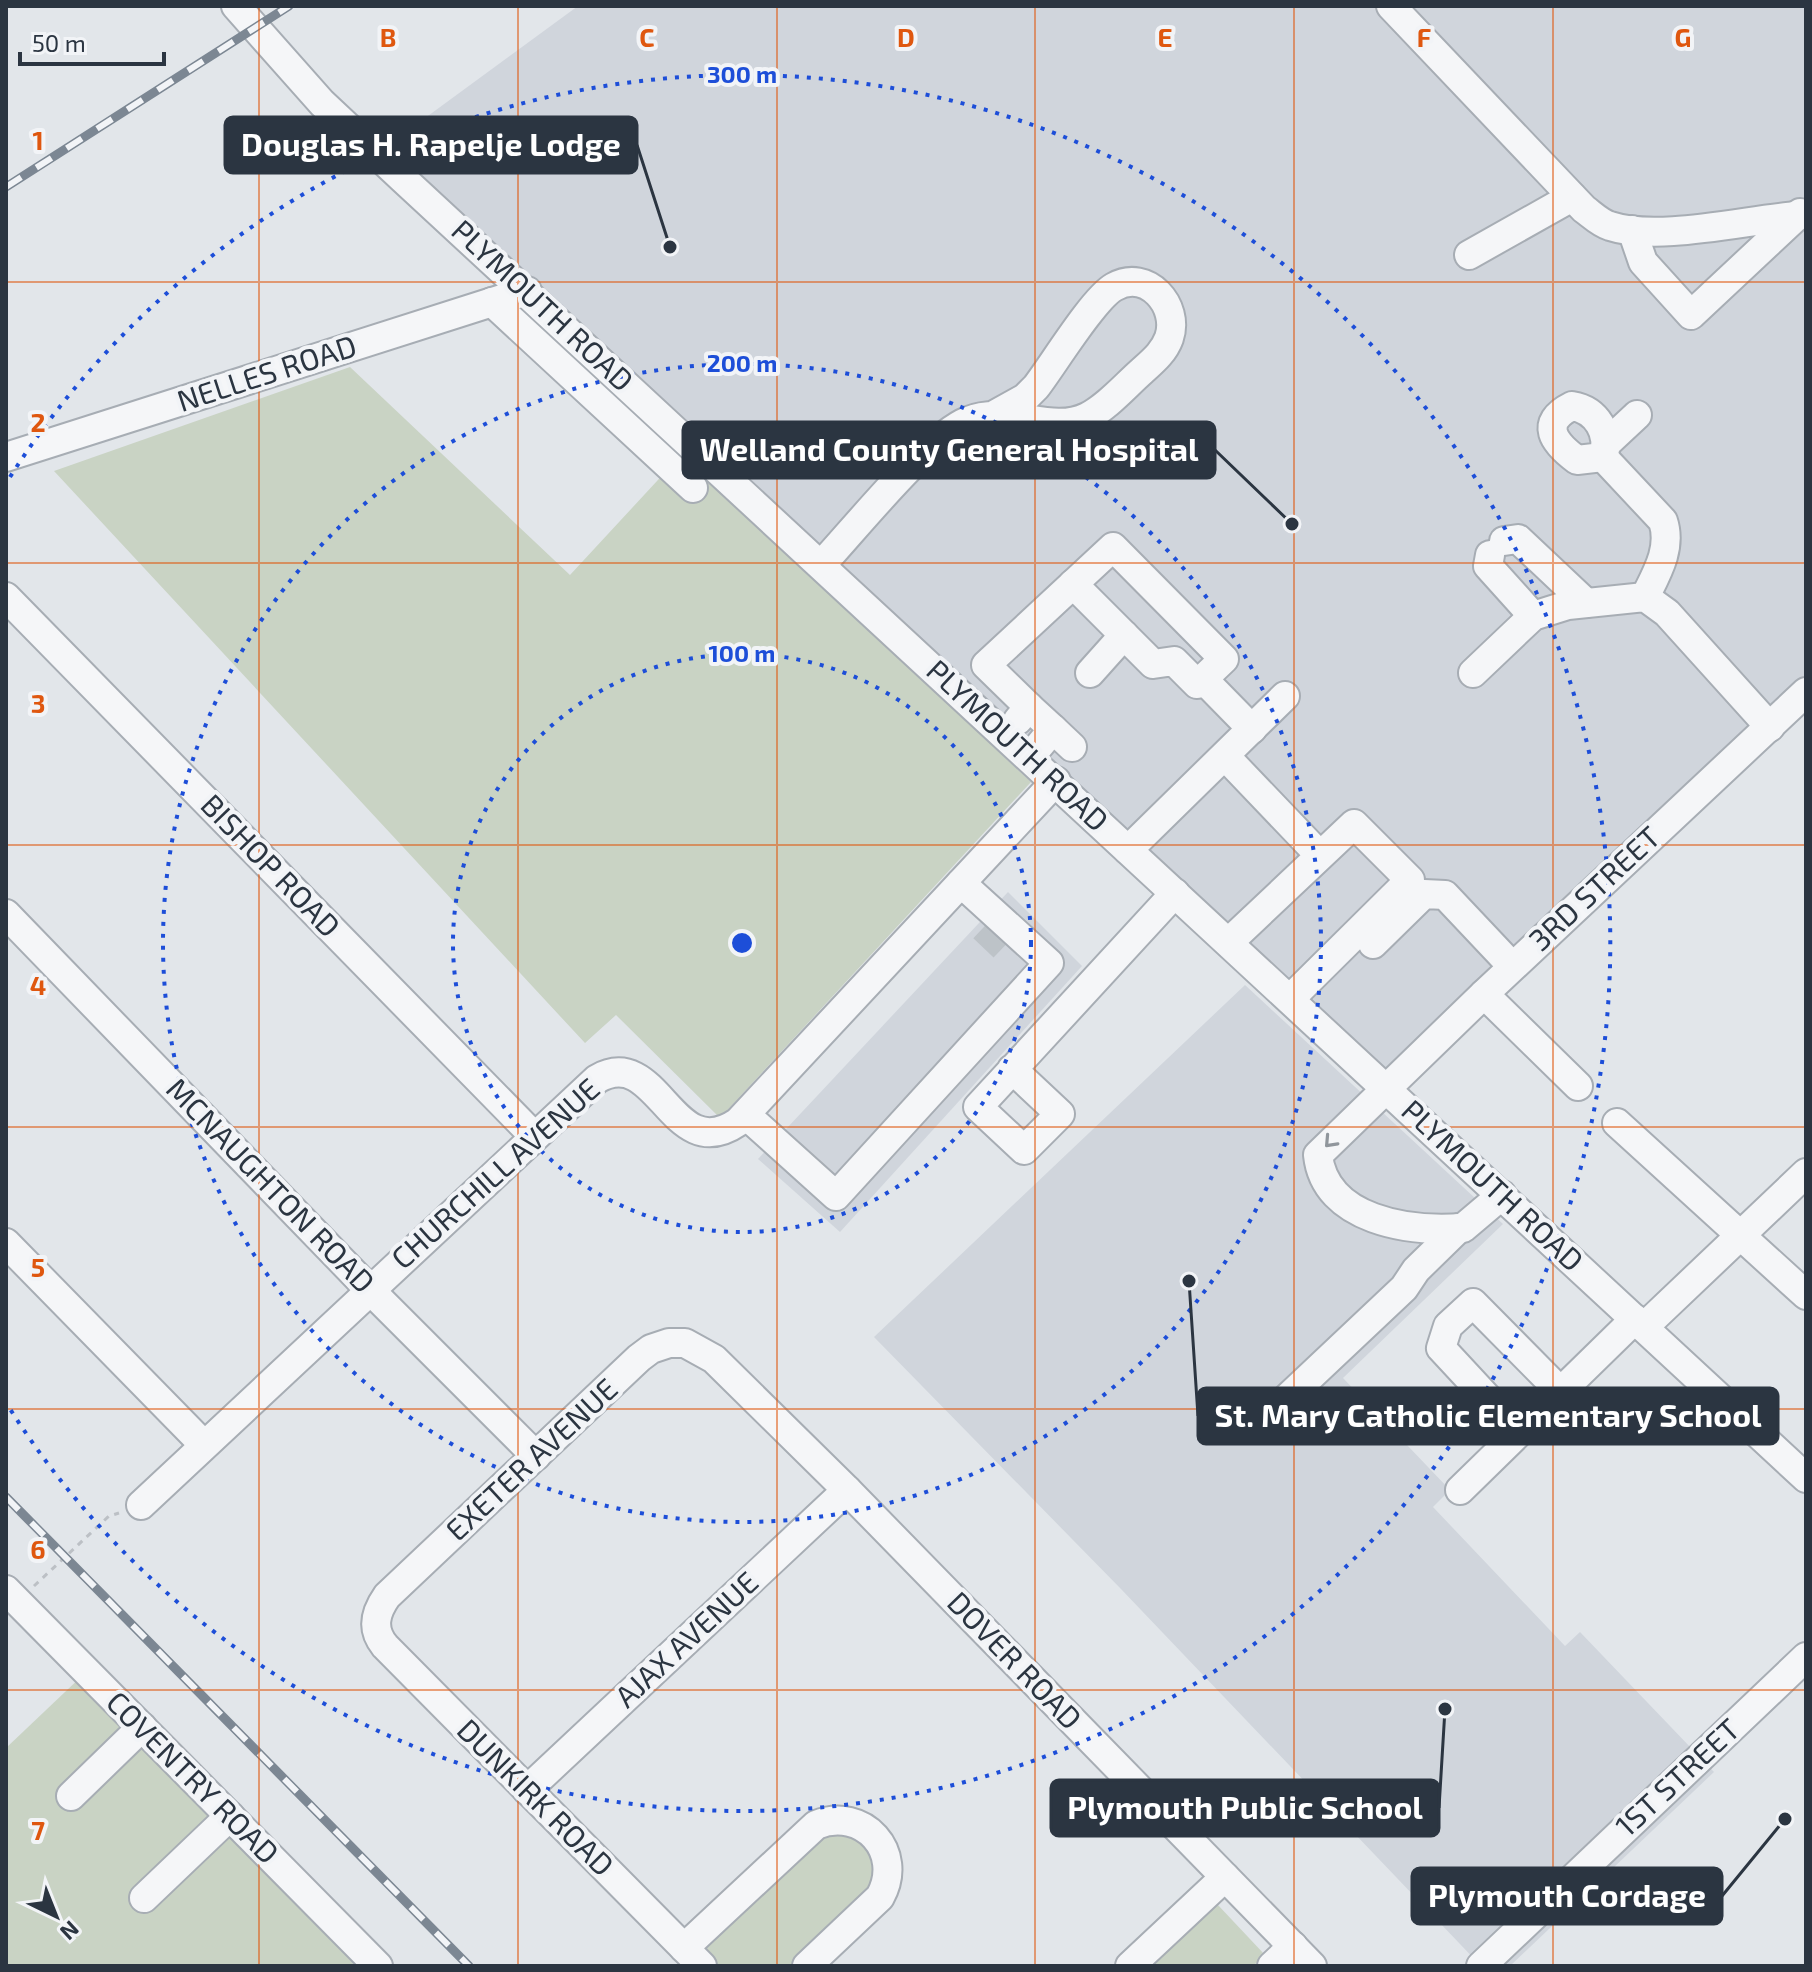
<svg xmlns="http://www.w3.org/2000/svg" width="1812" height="1972" font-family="'Exo 2',sans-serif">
<rect width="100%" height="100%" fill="#e2e6ea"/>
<g fill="#d0d5dc">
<polygon points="578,6 1806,6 1806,692 1386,1088 376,154"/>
<polygon points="1008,892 1082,966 840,1232 758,1159"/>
<polygon points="1245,985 1503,1224 1343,1378 1450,1490 1433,1507 1565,1646 1580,1632 1714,1772 1510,1966 1481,1966 1121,1589 874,1337"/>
</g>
<g fill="#c9d3c4">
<polygon points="350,367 570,575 682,454 1031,782 720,1118 616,1015 585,1043 54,471"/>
<polygon points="85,1673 364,1966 6,1966 6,1748"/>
<polygon points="834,1829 857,1834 880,1868 870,1891 791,1966 719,1966 702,1950"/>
<polygon points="1217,1904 1265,1955 1253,1966 1151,1966"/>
</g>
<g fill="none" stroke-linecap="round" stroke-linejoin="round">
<polyline stroke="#bdc3c8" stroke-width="28" stroke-dasharray="28 14" stroke-linecap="butt" points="983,928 1005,949"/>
<defs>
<g id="minor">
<polyline points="236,6 322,103 402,178 1806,1478"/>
<path d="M1391,6L1584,209C1591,214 1600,223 1610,226C1658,242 1745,220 1797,216"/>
<polyline points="1632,230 1643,262 1691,315 1800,213"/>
<polyline points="1469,255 1572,197"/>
<polyline points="492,302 693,488"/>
<path d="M1572,406C1597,410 1611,434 1603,457L1577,460C1554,443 1538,423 1572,406Z"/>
<polyline points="1607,443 1637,415"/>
<polyline points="6,457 527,291"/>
<path d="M1603,457L1663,521C1672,548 1657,573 1645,597"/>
<polyline points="1504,541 1518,539 1586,603"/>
<polyline points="1490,555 1488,566 1533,616"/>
<path d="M822,564C854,530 929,436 968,421C1009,404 1050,435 1087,417C1107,407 1125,386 1142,371C1153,361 1164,352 1169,338C1180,306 1147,268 1114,287C1093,299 1053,365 1036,387L1025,398L996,414"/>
<polyline points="1073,584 1124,635"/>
<polyline points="6,597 534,1136"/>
<polyline points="1090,673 1124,635 1153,664 1174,661 1197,684 1203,679"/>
<polyline points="1473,673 1533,616 1568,605 1645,597 1667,613 1770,727"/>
<polyline points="1029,707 986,665 1113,547 1224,659 1203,679 1252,729"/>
<polyline points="1018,720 1029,707 1053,729 1030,757"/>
<polyline points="1053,729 1072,747"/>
<polyline points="1225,756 1310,845"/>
<polyline points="1128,850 1285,696"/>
<polyline points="6,914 370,1290 536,1456"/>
<polyline points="1229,942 1354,824 1410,880 1290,999"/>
<polyline points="1373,944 1424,894 1445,895 1512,966"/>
<polyline points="1484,994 1578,1086"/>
<polyline points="1012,1069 1060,1114 1024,1150 978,1107 1175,893"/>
<polyline points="746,1115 836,1196 1049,963 961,883"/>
<polyline points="1617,1123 1806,1295"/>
<path d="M1502,1195L1463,1228C1410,1232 1325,1221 1318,1155L1484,994L1806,692"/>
<polyline points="6,1243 204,1445"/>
<polyline points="1644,1327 1806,1173"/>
<polyline points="1265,1419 1404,1288 1416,1270 1459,1228"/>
<polyline points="1519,1432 1441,1348 1448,1326 1473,1303 1561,1392"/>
<polyline points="1460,1490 1635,1319"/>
<path d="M141,1505L597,1079C659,1043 671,1168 738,1122L1056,781"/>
<polyline points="6,1590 378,1966"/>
<polyline points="527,1790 847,1490"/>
<polyline points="71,1796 142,1727"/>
<polyline points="144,1898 230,1816"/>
<path d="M684,1948L816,1825C863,1806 905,1852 880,1897L807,1966"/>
<path d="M702,1966L385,1646C371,1629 375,1613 387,1596L639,1358L651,1349L669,1343H685L714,1359L847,1490L1312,1966"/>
<polyline points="1130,1966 1225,1877"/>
<polyline points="1272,1966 1293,1946"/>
<polyline points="1481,1966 1806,1657"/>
</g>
</defs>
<use href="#minor" stroke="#a7adb4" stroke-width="32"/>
<polyline stroke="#bcc0c5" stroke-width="3" stroke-dasharray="6 6" stroke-linecap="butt" points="34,1586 109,1516 119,1513"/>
<use href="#minor" stroke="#f5f6f8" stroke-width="28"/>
<defs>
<g id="rail">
<polyline points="6,187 289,6"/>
<polyline points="6,1497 469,1966"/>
</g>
</defs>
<use href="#rail" stroke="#7c8793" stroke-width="9"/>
<use href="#rail" stroke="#f2f4f7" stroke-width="6" stroke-dasharray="18" stroke-linecap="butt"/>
</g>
<defs><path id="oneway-chevron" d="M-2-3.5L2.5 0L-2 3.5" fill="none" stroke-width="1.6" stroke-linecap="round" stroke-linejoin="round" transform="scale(2)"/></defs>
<use stroke="#90969c" href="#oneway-chevron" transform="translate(1330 1142) rotate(133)"/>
<path fill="none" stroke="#df570f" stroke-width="2" stroke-opacity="0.55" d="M259,6V1966M518,6V1966M777,6V1966M1035,6V1966M1294,6V1966M1553,6V1966M6,282H1806M6,563H1806M6,845H1806M6,1127H1806M6,1409H1806M6,1690H1806"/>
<g fill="none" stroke="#1d4ed8" stroke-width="4" stroke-dasharray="4 8">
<circle cx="742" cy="943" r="289"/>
<circle cx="742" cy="943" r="579"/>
<path d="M10 477A868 868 0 1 1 10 1409"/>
</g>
<g text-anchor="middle" stroke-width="8" stroke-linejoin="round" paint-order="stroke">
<g font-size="30" fill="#2b3541" stroke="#f2f4f7">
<text transform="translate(542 306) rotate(43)" y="10">PLYMOUTH ROAD</text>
<text transform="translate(267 374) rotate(-18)" y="10">NELLES ROAD</text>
<text transform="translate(1017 746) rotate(43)" y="10">PLYMOUTH ROAD</text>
<text transform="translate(270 866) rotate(46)" y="10">BISHOP ROAD</text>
<text transform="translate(1595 889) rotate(-43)" y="10">3RD STREET</text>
<text transform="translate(496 1174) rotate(-42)" y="10">CHURCHILL AVENUE</text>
<text transform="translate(270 1186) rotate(46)" y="10">MCNAUGHTON ROAD</text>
<text transform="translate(1492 1186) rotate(43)" y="10">PLYMOUTH ROAD</text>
<text transform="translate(532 1460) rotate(-43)" y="10">EXETER AVENUE</text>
<text transform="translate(687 1640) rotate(-43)" y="10">AJAX AVENUE</text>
<text transform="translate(1014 1661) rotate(46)" y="10">DOVER ROAD</text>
<text transform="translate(192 1778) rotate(45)" y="10">COVENTRY ROAD</text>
<text transform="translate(1678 1778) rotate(-43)" y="10">1ST STREET</text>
<text transform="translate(535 1798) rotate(45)" y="10">DUNKIRK ROAD</text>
</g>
</g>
<g font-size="26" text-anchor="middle" font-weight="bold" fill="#df570f" stroke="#f2f4f7" stroke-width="8" stroke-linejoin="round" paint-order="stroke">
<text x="388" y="47">B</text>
<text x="647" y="47">C</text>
<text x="906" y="47">D</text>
<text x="1165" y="47">E</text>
<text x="1424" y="47">F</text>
<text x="1683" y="47">G</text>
<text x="38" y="150">1</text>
<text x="38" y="432">2</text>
<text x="38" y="713">3</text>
<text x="38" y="995">4</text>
<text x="38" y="1277">5</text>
<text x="38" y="1559">6</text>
<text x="38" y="1840">7</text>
</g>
<circle cx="742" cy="943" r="12" fill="#1d4ed8" stroke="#f2f4f7" stroke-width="4"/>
<g font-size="24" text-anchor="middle" font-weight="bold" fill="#1d4ed8" stroke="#f2f4f7" stroke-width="8" stroke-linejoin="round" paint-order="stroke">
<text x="742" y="83">300 m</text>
<text x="742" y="372">200 m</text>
<text x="742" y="662">100 m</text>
</g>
<path fill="none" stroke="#2b3541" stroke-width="3" d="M670 247L637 145M1292 524L1215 450M1189 1281L1198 1416M1445 1709L1439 1808M1785 1819L1722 1896"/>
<g fill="#2b3541" stroke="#f2f4f7" stroke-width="3">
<circle cx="670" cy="247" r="8"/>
<circle cx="1292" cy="524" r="8"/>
<circle cx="1189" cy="1281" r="8"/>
<circle cx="1445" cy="1709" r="8"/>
<circle cx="1785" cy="1819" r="8"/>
</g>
<g fill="#2b3541" stroke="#2b3541" stroke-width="3">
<rect x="225" y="117" width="412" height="56" rx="8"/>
<rect x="683" y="422" width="532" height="56" rx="8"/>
<rect x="1198" y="1388" width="580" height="56" rx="8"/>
<rect x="1051" y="1780" width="388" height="56" rx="8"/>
<rect x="1412" y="1868" width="310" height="56" rx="8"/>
</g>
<g font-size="32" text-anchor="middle" font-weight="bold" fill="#fff">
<text x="431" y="156">Douglas H. Rapelje Lodge</text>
<text x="949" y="461">Welland County General Hospital</text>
<text x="1488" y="1427">St. Mary Catholic Elementary School</text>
<text x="1245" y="1819">Plymouth Public School</text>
<text x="1567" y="1907">Plymouth Cordage</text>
</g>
<rect width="1812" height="1972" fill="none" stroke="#2b3541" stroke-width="16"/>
<g transform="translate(56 1916) rotate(137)" stroke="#f2f4f7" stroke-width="6" paint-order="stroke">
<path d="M0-6L14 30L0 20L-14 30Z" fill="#2b3541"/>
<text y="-12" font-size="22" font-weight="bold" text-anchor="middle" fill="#2b3541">N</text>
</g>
<path d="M20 52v12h144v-12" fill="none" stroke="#2b3541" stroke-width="4"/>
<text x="32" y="52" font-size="24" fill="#2b3541" stroke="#f2f4f7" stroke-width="6" paint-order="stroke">50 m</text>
</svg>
